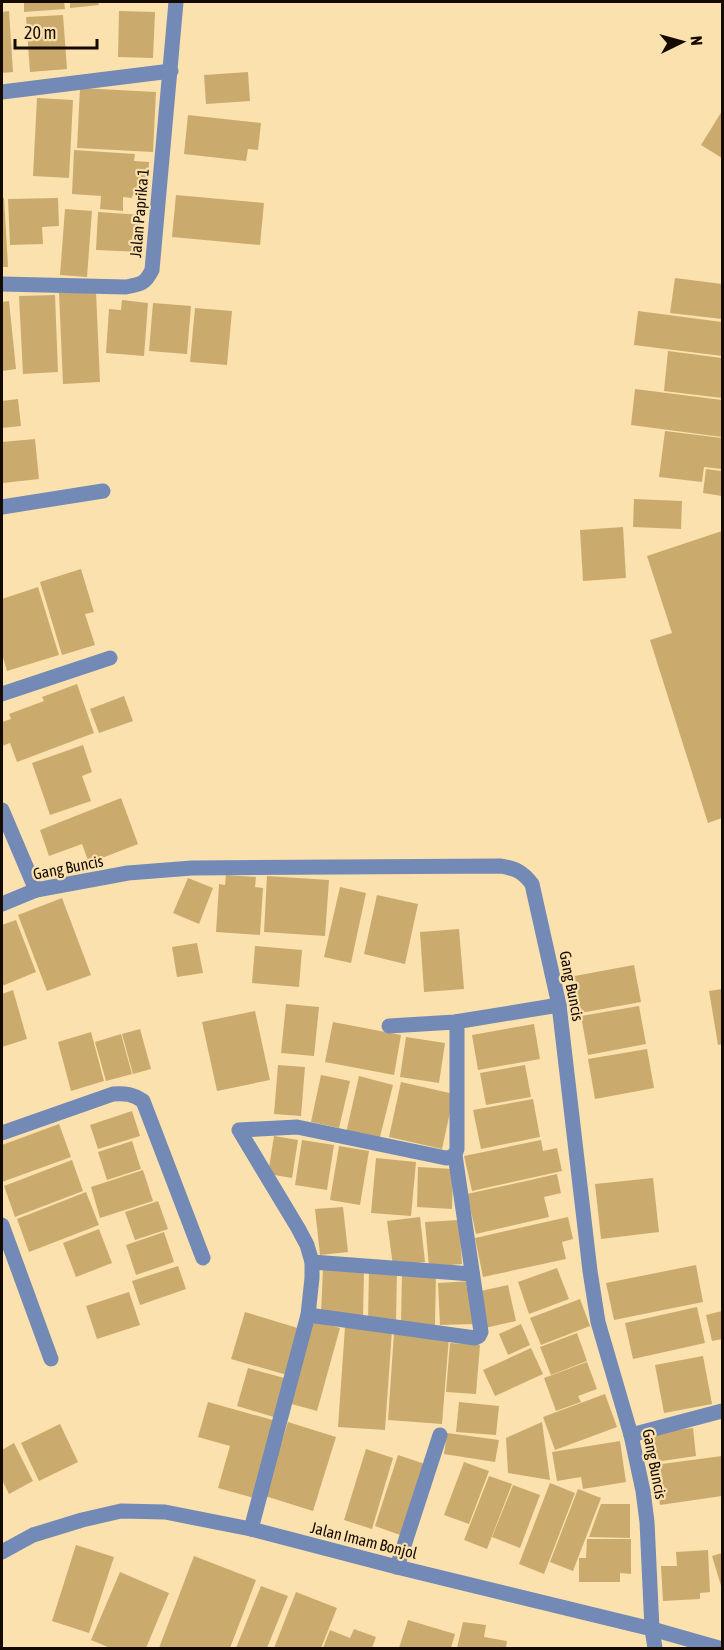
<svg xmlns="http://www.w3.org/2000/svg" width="724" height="1650" font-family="'Asap Condensed',sans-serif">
<rect width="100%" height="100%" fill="#fbe1ae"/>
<g fill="#cbab6d">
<polygon points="24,2 64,2 65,9 24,12"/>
<polygon points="70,2 98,2 99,5 70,8"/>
<polygon points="9,11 13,72 2,73 2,12"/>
<polygon points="119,11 155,12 153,58 118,57"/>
<polygon points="63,15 67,69 30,72 26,17"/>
<polygon points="248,72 250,101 206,104 204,75"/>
<polygon points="80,88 156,92 153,152 77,148"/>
<polygon points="37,98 73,100 69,178 33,176"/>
<polygon points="722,111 722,158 701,145"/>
<polygon points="188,115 261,123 258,150 248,149 246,161 184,154"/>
<polygon points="74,150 135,154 134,161 149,162 148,185 137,185 136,194 133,194 132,198 123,197 123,211 100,209 101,196 72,194"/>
<polygon points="176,195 264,203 260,245 172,237"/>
<polygon points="2,198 4,198 8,267 2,267"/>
<polygon points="58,198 59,226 42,227 43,244 10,245 8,199"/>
<polygon points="65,209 92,211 87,277 60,275"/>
<polygon points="98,212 142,215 140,252 96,250"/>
<polygon points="675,278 722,284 722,319 670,313"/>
<polygon points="96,292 100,382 63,384 59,293"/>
<polygon points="55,295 58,372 23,374 19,296"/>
<polygon points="122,300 148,303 144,356 106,353 109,309 121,310"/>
<polygon points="9,301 16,369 2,371 2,302"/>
<polygon points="153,303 191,306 187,354 149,351"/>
<polygon points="195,308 232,311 227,365 190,362"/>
<polygon points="638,311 722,322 722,356 634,345"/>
<polygon points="668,351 722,358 722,398 664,391"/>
<polygon points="635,389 722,400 722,437 631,425"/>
<polygon points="18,399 21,426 2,428 2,401"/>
<polygon points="665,431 722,438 722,469 704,467 702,482 659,477"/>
<polygon points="35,439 39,479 3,483 2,442"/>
<polygon points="706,469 722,471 722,496 703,493"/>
<polygon points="634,499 682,501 681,529 633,527"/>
<polygon points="623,527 626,578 583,581 580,530"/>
<polygon points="722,531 722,818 708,823 650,640 672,633 647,556"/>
<polygon points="81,569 94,612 85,614 95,645 62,655 40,582"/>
<polygon points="38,587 59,655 7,671 2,654 2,599"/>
<polygon points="77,684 94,733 17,762 10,743 2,746 2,722 11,719 9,714 44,701 42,697"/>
<polygon points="124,696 133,721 99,733 90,709"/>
<polygon points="83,745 92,772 82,776 91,801 50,815 32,763"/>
<polygon points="121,798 138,844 89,863 82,844 49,856 40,830"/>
<polygon points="226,875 256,877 255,887 263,888 260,935 216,932 219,884 225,885"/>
<polygon points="267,876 329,880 325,936 264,932"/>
<polygon points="188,878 213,888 199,924 173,913"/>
<polygon points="340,887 366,893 351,963 324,957"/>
<polygon points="377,895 418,904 405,964 364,954"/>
<polygon points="62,898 91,975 47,991 18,915"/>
<polygon points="16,920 36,972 2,986 2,925"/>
<polygon points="459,929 464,989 424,992 420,932"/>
<polygon points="197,943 203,973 177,977 172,947"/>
<polygon points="255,946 302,950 299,987 252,983"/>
<polygon points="634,965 641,1002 575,1014 569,977"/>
<polygon points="722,989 722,1044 718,1045 709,991"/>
<polygon points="13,990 27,1039 2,1047 2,994"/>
<polygon points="286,1004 319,1007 314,1056 281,1053"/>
<polygon points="639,1006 646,1044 588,1055 581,1016"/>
<polygon points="255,1011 270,1080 217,1091 202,1022"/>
<polygon points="333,1022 401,1035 394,1075 325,1062"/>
<polygon points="534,1024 540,1059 478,1070 472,1035"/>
<polygon points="140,1029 151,1069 133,1074 122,1034"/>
<polygon points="91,1032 104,1081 71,1091 58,1042"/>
<polygon points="121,1034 132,1074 106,1081 95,1042"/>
<polygon points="406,1037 445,1043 439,1083 400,1077"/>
<polygon points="647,1049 654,1088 595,1099 588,1059"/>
<polygon points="278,1065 305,1067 301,1116 274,1114"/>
<polygon points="525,1065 531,1097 486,1105 480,1073"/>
<polygon points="321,1075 350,1081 339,1128 311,1122"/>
<polygon points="359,1076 393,1085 379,1141 346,1133"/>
<polygon points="401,1082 454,1094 442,1149 389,1137"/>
<polygon points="533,1099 540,1137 481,1149 473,1110"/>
<polygon points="132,1111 140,1136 98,1149 90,1125"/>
<polygon points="59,1124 71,1157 2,1182 2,1145"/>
<polygon points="274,1136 298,1140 292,1178 268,1174"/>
<polygon points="302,1140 334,1145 327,1190 295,1185"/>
<polygon points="541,1140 543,1151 557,1148 562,1171 472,1191 464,1156"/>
<polygon points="132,1141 141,1169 107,1180 98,1152"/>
<polygon points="339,1146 369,1151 360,1205 330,1200"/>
<polygon points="376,1158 416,1162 411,1216 371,1213"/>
<polygon points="72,1160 83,1191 15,1217 4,1186"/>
<polygon points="418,1167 453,1169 452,1209 417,1207"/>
<polygon points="143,1170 153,1201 100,1218 91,1187"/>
<polygon points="557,1174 561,1193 544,1197 549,1217 476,1234 467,1194"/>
<polygon points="653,1178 659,1232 601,1239 595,1184"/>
<polygon points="86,1192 99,1225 29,1252 17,1219"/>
<polygon points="158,1201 168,1229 135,1240 125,1212"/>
<polygon points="343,1207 348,1252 320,1255 315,1209"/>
<polygon points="420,1217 425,1262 393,1266 387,1221"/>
<polygon points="568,1217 573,1239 562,1242 566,1259 483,1277 475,1238"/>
<polygon points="459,1220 462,1264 429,1267 425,1222"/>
<polygon points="99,1229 112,1263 76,1277 63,1243"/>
<polygon points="164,1232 174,1262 136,1275 126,1245"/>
<polygon points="696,1265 703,1302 614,1320 606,1283"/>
<polygon points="178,1266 186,1289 140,1305 132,1281"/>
<polygon points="323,1268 364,1270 363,1316 321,1314"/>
<polygon points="557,1268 569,1299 529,1314 518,1282"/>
<polygon points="369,1271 397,1271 396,1322 368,1321"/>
<polygon points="402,1272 436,1273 435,1325 401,1324"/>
<polygon points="472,1281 475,1324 440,1325 438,1283"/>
<polygon points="508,1285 516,1321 485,1328 476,1292"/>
<polygon points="129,1292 140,1325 97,1339 86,1306"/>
<polygon points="580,1299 590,1326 541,1345 530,1318"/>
<polygon points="697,1307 705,1343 633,1359 625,1323"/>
<polygon points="722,1311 722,1339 712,1341 706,1315"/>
<polygon points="245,1312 301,1329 287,1375 231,1359"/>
<polygon points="311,1320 340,1328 317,1411 288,1403"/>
<polygon points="521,1324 530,1345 508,1355 499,1334"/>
<polygon points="345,1327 392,1330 385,1430 338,1427"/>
<polygon points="394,1333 449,1337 442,1424 388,1420"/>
<polygon points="577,1333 587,1361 551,1375 540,1347"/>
<polygon points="450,1343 480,1345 476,1394 446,1392"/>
<polygon points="531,1348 543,1374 495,1396 483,1370"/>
<polygon points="703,1356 712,1404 664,1413 655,1365"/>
<polygon points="587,1362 597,1389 578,1396 581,1402 556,1411 544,1378"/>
<polygon points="248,1368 288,1379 277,1418 237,1406"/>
<polygon points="605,1394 617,1427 555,1450 543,1417"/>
<polygon points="208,1402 276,1421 254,1498 218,1488 230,1446 198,1437"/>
<polygon points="459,1402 499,1406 496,1435 456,1432"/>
<polygon points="288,1422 336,1437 313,1511 265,1496"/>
<polygon points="542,1422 550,1480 508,1473 506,1438"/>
<polygon points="60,1424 78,1462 39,1481 21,1443"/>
<polygon points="693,1428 696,1456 655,1462 652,1433"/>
<polygon points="447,1433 499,1440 495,1462 444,1454"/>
<polygon points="620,1441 626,1482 583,1489 581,1477 557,1481 552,1452"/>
<polygon points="14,1443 33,1481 9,1494 2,1480 2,1450"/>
<polygon points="366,1449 393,1458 372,1529 344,1520"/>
<polygon points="398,1455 425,1464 403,1536 375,1526"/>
<polygon points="722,1456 722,1496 660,1505 654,1465"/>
<polygon points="464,1462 489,1471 469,1524 444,1515"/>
<polygon points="489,1476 512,1484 487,1549 464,1540"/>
<polygon points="550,1483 575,1493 544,1574 519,1564"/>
<polygon points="513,1485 540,1495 520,1548 492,1537"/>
<polygon points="578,1489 601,1498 573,1571 550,1562"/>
<polygon points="601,1504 630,1504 630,1538 589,1537"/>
<polygon points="587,1539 631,1539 631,1574 620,1573 620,1582 579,1582 579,1558 586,1558"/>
<polygon points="76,1545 114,1557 89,1633 52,1621"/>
<polygon points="708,1550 710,1592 700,1593 700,1599 663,1601 661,1566 677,1566 676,1552"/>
<polygon points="722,1553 722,1589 712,1556"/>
<polygon points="194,1556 256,1580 230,1648 159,1648"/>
<polygon points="120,1572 169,1593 146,1648 110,1648 91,1640"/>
<polygon points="261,1586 288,1596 267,1648 236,1648"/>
<polygon points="296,1592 337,1608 321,1648 274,1648"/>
<polygon points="408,1620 455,1634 451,1648 399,1648"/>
<polygon points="463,1622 486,1625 484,1637 507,1641 506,1648 457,1648"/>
<polygon points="354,1629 376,1637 372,1648 323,1648 330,1630 350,1638"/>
</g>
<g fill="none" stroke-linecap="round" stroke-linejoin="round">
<g stroke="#7389b6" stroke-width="15">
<polyline points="2,92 171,71"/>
<path d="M2,284L126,287C141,284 145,284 152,270L176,2"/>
<polyline points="2,507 103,491"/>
<polyline points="2,694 110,658"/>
<polyline points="2,810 36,890"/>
<path d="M2,904L36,890L128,873L192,868L501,866C516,869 522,871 532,884L559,1005L590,1271L598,1322L631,1435L643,1491L647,1522L652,1629L655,1648"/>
<polyline points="389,1026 455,1022 559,1005"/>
<path d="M2,1133L113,1094C125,1093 133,1094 143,1101L203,1258"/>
<polyline points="2,1225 51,1359"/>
<polyline points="312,1262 472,1274"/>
<polyline points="308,1315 475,1338 479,1336 481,1332 455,1155"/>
<polyline points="631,1435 722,1411"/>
<path d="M251,1529L308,1315L312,1278V1262L307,1245L298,1228L239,1130L297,1127L446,1158C453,1157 455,1155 457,1149V1030L455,1022"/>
<polyline points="2,1552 33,1535 82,1520 121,1511 165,1512 251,1529 397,1567 652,1629 719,1648"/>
<polyline points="397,1567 440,1435"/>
</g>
</g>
<g text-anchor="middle" stroke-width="4.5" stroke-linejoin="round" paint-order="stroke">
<g font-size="16" fill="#150a00" stroke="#fbe1ae">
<text transform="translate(139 213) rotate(-85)" y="6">Jalan Paprika 1</text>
<text transform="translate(68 867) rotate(-11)" y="6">Gang Buncis</text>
<text transform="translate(572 986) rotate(79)" y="6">Gang Buncis</text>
<text transform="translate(655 1464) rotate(79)" y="6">Gang Buncis</text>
<text transform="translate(364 1540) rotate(14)" y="6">Jalan Imam Bonjol</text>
</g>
</g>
<rect width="724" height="1650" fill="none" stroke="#150a00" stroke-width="6"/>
<g transform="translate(682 42) rotate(85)" stroke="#fbe1ae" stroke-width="4.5" paint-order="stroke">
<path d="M0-4.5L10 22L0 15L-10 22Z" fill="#150a00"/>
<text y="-9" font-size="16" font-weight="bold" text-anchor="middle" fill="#150a00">N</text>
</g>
<path d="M15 39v9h82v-9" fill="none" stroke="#150a00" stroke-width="3"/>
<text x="24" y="39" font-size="18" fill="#150a00" stroke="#fbe1ae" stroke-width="4.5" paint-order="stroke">20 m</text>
</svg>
